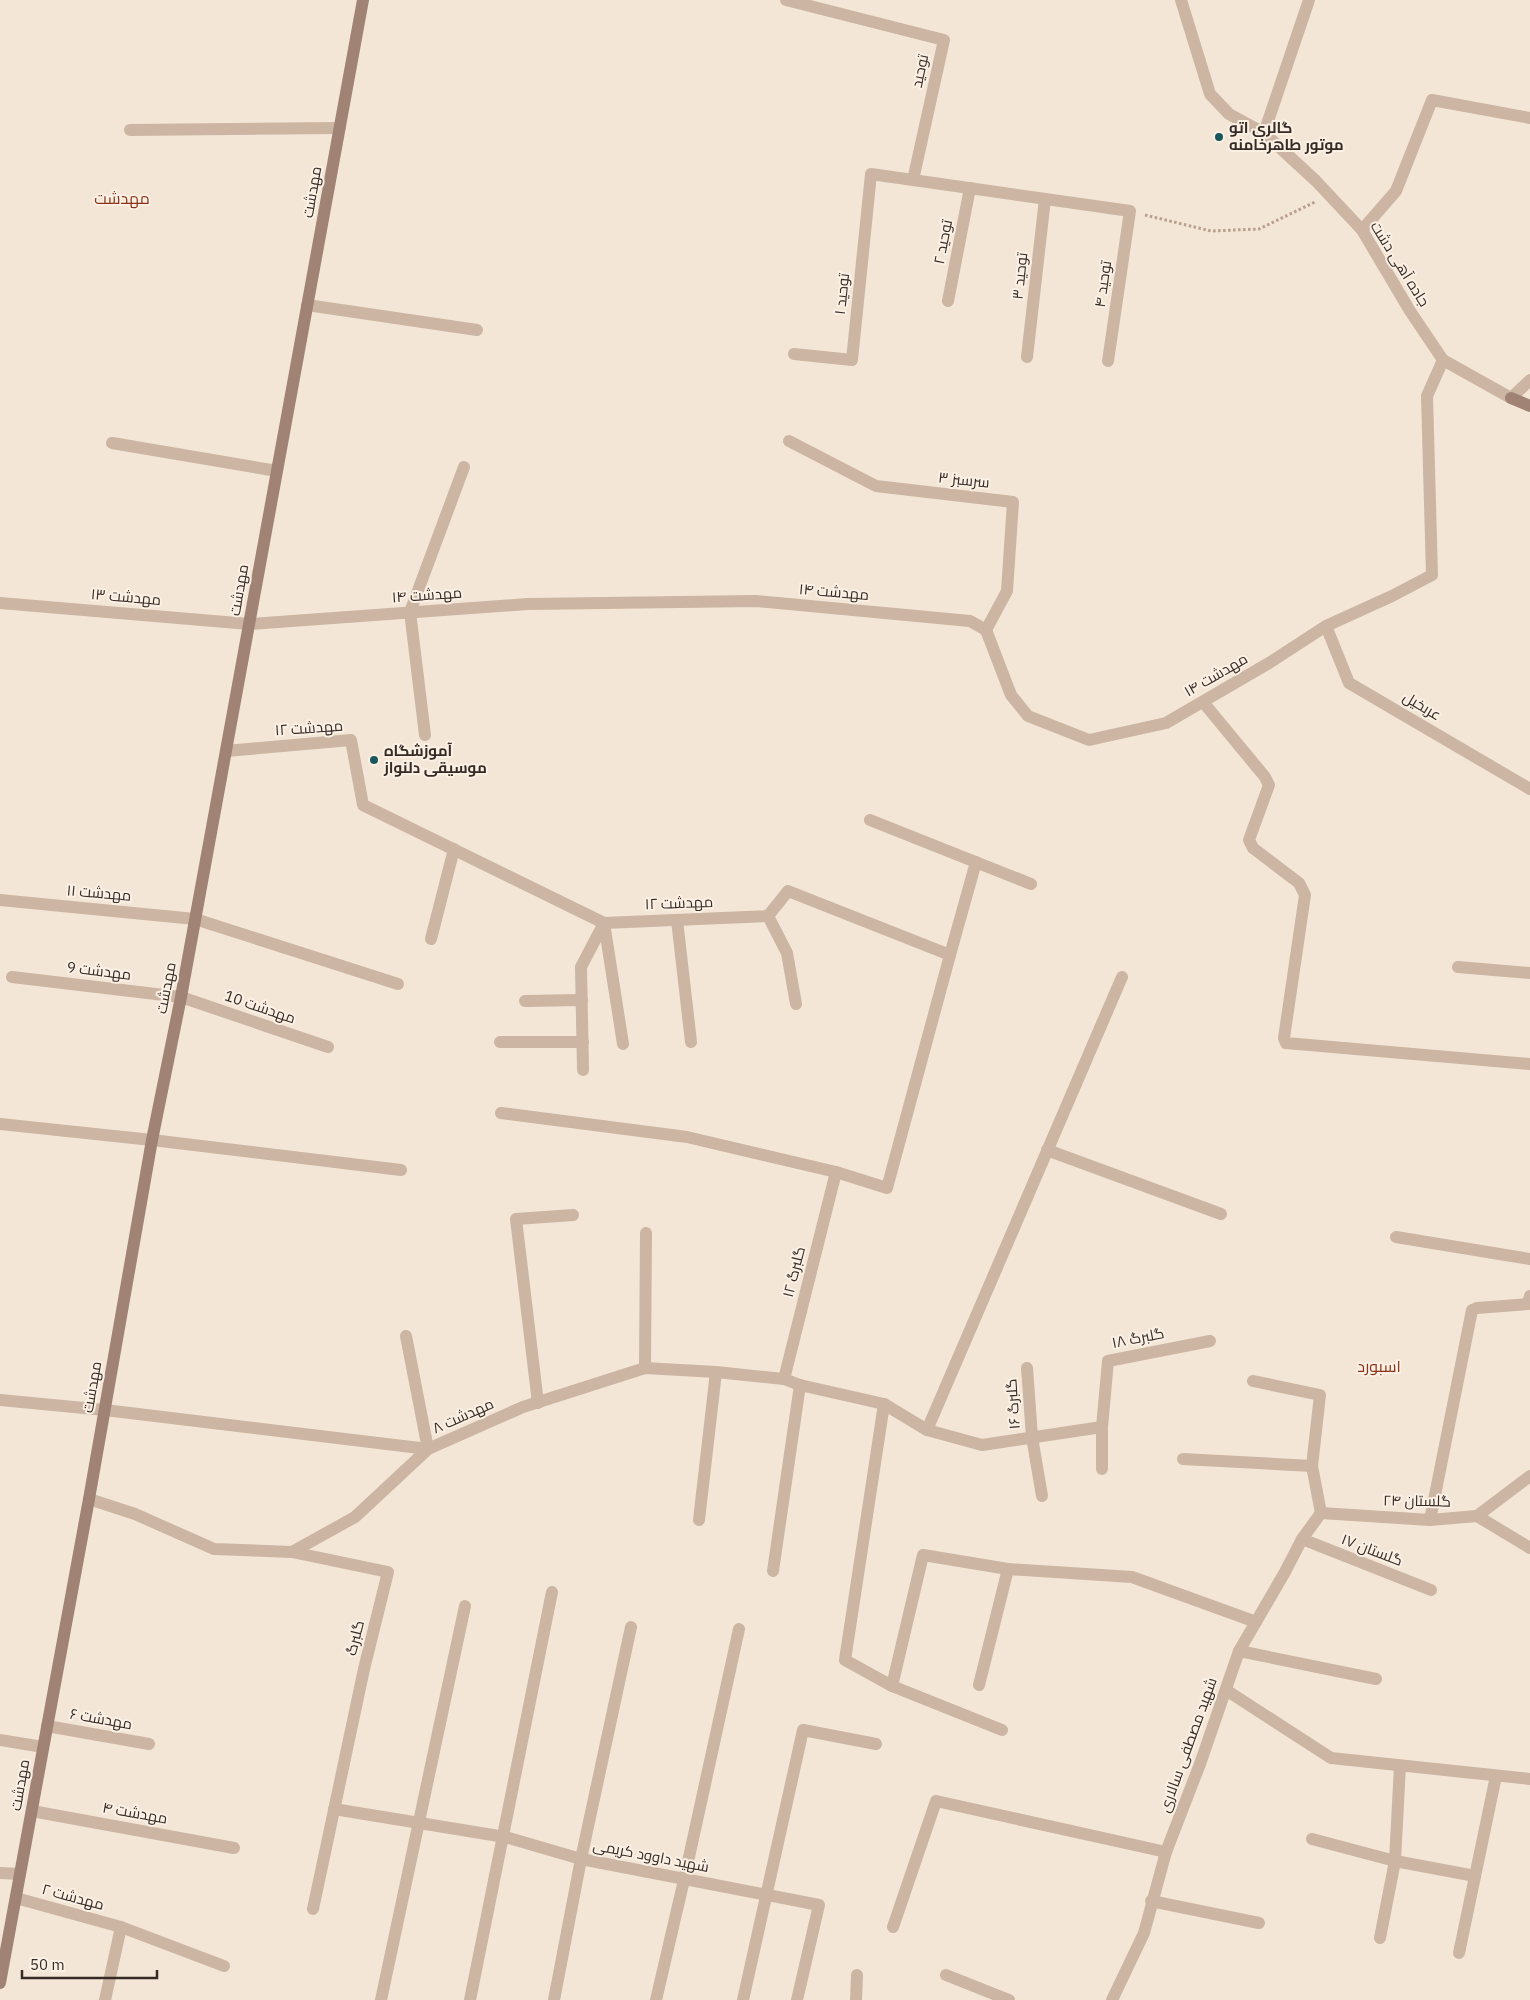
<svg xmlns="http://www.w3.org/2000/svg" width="1530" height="2000" font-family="'IBM Plex Sans',Cairo,sans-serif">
<rect width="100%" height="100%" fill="#f3e6d7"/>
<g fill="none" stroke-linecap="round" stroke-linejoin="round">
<polyline stroke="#b89f8d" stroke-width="3" stroke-dasharray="2.5 2.5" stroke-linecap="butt" points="1145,215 1211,231 1259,229 1315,202"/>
<g stroke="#ccb5a2" stroke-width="12">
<polyline points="786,0 944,40 913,180"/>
<polyline points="1181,0 1210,94 1229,114 1264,133 1316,181 1362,230 1410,311 1443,360 1511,398 1530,380"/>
<polyline points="130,130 340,128"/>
<polyline points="1264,133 1309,0"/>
<polyline points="1362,230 1396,191 1432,100 1530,118"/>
<polyline points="948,301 970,188"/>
<polyline points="307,305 477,330"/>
<polyline points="794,354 852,360 871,174 1130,211 1108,361"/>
<polyline points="1027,357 1045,199"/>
<polyline points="789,441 876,486 1013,502 1007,591 986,630"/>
<polyline points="112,443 277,471"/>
<polyline points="0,603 249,624 528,604 756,601 970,621 986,630 1011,695 1028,716 1089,740 1166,723 1269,663 1326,626 1392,596 1432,575 1427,396 1443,360"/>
<polyline points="1326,626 1349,683 1530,789"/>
<polyline points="1203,702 1265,777 1269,785 1249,840 1253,848 1299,883 1305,895 1284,1038 1286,1043 1530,1064"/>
<polyline points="425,735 410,612 464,467"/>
<polyline points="226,751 351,740 363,805 604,923 768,916 788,891 950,955 887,1188 836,1172 687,1137 501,1113"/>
<polyline points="870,820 1031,884"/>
<polyline points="0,900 195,919 398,984"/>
<polyline points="768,916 787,953 796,1004"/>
<polyline points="677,920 691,1042"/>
<polyline points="604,923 623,1044"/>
<polyline points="431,939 454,849"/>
<polyline points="950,955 976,862"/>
<polyline points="1458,967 1530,973"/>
<polyline points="12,977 181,997 328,1047"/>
<polyline points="525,1001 582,1000"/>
<polyline points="500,1042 583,1042"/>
<polyline points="583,1070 581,967 604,923"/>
<polyline points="0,1124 152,1140 401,1170"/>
<polyline points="1047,1150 1221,1214"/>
<polyline points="1396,1237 1530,1259"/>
<polyline points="645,1368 646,1233"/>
<polyline points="1027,1368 1032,1437 1042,1496"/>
<polyline points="784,1379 836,1172"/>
<polyline points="1253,1381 1320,1395 1312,1466 1321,1513"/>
<polyline points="0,1400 105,1410 428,1449 406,1336"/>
<polyline points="538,1403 516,1219 573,1215"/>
<polyline points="884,1404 845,1660 892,1686 1002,1730"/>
<polyline points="927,1430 1122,977"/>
<polyline points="1183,1459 1312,1466"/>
<polyline points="1102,1469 1102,1427 1108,1361 1210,1341"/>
<polyline points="89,1499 135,1514 214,1549 292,1552 355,1517 428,1449 523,1407 645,1368 716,1372 784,1379 800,1385 884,1404 927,1430 982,1445 1102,1427"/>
<polyline points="1321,1513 1430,1520 1477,1516 1530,1476"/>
<polyline points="1477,1516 1530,1548"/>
<polyline points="699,1520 716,1372"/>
<polyline points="1430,1520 1472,1310 1477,1308 1528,1304 1530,1296"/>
<polyline points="1302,1539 1431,1590"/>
<polyline points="292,1552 388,1572 364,1669 313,1909"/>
<polyline points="773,1571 800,1385"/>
<polyline points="1239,1651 1376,1679"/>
<polyline points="979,1685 1008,1569 1132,1577 1256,1622"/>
<polyline points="892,1686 923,1555 1008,1569"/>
<polyline points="1226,1690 1331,1758 1530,1779"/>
<polyline points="47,1726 149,1744"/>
<polyline points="0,1740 43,1747"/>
<polyline points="334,1809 505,1837 581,1859 819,1905 797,2000"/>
<polyline points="32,1811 234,1848"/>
<polyline points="1312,1839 1395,1861 1475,1876"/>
<polyline points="0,1873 20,1874"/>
<polyline points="16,1898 121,1927 224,1966"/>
<polyline points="1151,1901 1259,1923"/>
<polyline points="893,1927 936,1801 1166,1852"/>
<polyline points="1380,1938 1395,1861 1400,1766"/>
<polyline points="1459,1953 1496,1776"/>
<polyline points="946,1975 1009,2000"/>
<polyline points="105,2000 121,1927"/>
<polyline points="381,2000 465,1606"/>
<polyline points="470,2000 552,1592"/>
<polyline points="554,2000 581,1859 631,1627"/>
<polyline points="656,2000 684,1880 739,1629"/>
<polyline points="743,2000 803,1730 876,1744"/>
<polyline points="856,2000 857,1975"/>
<polyline points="1112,2000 1144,1933 1166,1852 1200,1764 1239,1651 1285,1572 1302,1539 1321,1513"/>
</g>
<g stroke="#a08374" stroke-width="12">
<polyline points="1511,398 1530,406"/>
<polyline points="0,1983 89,1499 152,1140 181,997 363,0"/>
</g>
</g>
<g fill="#18575b" stroke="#fbf0e4" stroke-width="2">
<circle cx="1219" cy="137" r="5"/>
<circle cx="374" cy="760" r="5"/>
</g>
<g text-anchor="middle" stroke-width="4" stroke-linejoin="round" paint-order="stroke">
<g font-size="15" fill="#362a25" stroke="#fbf0e4">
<text transform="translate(920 71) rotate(-78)" y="5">توحید</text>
<text transform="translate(312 192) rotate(-80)" y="5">مهدشت</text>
<text transform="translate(943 242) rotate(-79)" y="5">توحید ۲</text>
<text transform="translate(1400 264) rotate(58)" y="5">جاده آهی دشت</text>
<text transform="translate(1020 276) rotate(-84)" y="5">توحید ۳</text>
<text transform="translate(1103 284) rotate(-82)" y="5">توحید ۴</text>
<text transform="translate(842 294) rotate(-84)" y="5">توحید ۱</text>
<text transform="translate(964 480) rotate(6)" y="5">سرسبز ۳</text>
<text transform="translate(239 590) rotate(-80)" y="5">مهدشت</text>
<text transform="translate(834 592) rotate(5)" y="5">مهدشت ۱۴</text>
<text transform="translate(427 595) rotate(-4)" y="5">مهدشت ۱۴</text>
<text transform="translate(126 597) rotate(5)" y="5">مهدشت ۱۳</text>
<text transform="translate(1216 675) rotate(-30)" y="5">مهدشت ۱۴</text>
<text transform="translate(1422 706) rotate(31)" y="5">عربخیل</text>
<text transform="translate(309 728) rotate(-4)" y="5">مهدشت ۱۲</text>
<text transform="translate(99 893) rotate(5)" y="5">مهدشت ۱۱</text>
<text transform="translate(679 903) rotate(-2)" y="5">مهدشت ۱۲</text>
<text transform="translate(99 971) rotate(7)" y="5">مهدشت 9</text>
<text transform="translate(166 988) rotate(-79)" y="5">مهدشت</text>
<text transform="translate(260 1007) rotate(19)" y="5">مهدشت 10</text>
<text transform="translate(794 1272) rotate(-76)" y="5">گلبرگ ١٢</text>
<text transform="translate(1138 1338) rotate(-11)" y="5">گلبرگ ۱۸</text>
<text transform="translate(92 1387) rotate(-80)" y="5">مهدشت</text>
<text transform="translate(1013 1404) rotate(-94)" y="5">گلبرگ ۱۶</text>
<text transform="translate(463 1416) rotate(-24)" y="5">مهدشت ۸</text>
<text transform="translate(1417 1501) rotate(1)" y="5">گلستان ۲۴</text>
<text transform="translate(1372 1550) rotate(21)" y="5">گلستان ۱۷</text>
<text transform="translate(355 1638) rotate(-76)" y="5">گلبرگ</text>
<text transform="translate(101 1719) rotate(10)" y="5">مهدشت ۶</text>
<text transform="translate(1188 1745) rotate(-70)" y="5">شهید مصطفی سالاری</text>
<text transform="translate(20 1785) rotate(-80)" y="5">مهدشت</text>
<text transform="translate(135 1813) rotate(10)" y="5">مهدشت ۴</text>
<text transform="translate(651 1856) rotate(11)" y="5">شهید داوود کریمی</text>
<text transform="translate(73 1897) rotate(15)" y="5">مهدشت ۲</text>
</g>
<g font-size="15" font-weight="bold" fill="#362a25" stroke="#fbf0e4" text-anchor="start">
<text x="1229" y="133">گالری اتو<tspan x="1229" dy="17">موتور طاهرخامنه</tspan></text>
<text x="384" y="756">آموزشگاه<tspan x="384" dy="17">موسیقی دلنواز</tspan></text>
</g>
<g font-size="16" fill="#8b3218" stroke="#fbf0e4">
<text x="122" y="204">مهدشت</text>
<text x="1379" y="1372">اسبورد</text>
</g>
</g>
<path d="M22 1970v8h135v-8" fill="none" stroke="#362a25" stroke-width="2.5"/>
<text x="30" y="1970" font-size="15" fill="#362a25" stroke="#fbf0e4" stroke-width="4" paint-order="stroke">50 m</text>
</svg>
